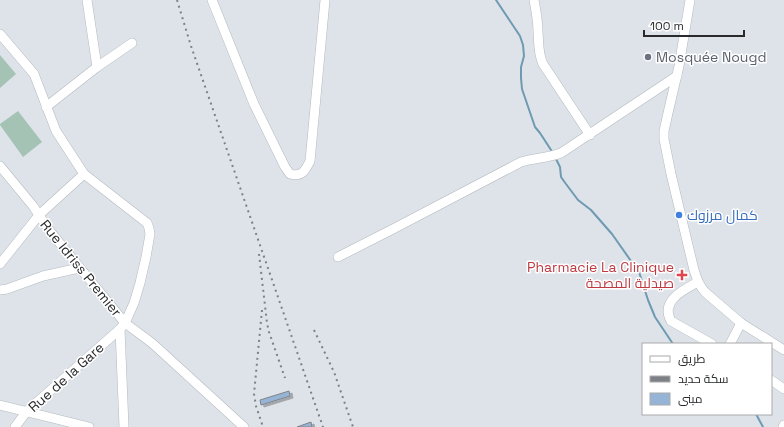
<svg xmlns="http://www.w3.org/2000/svg" width="784" height="427" font-family="'Space Grotesk',Cairo,sans-serif">
<defs>
<filter id="shadow"><feDropShadow dx="3" dy="2" stdDeviation="0" flood-color="#0004"/></filter>
</defs>
<rect width="100%" height="100%" fill="#dee3e9"/>
<g fill="#a4c3b4">
<polygon points="0,55 16,74 0,88"/>
<polygon points="18,111 42,142 23,157 0,125 0,124"/>
</g>
<g fill="none" stroke-linecap="round" stroke-linejoin="round">
<g stroke="#6e9ab2" stroke-width="2">
<polyline points="496,0 520,36 523,45 524,56 521,67 521,78 522,89 535,127 540,133 553,153"/>
<polyline points="555,157 560,167 561,177 566,184 578,200 591,210 612,234 631,261 634,268 639,272 648,300 655,317 673,344"/>
<polyline points="756,414 763,427"/>
</g>
</g>
<g fill="#96b5d6" stroke="#7e8389" filter="url(#shadow)">
<polygon points="289,391 290,396 261,405 260,400"/>
<polygon points="311,422 312,427 297,427"/>
</g>
<g fill="none" stroke-linecap="round" stroke-linejoin="round">
<defs>
<g id="minor">
<polyline points="87,0 97,67"/>
<path d="M212,0L254,104L285,167L290,174C302,177 305,171 310,161L325,0"/>
<path d="M534,0C536,11 538,21 538,32C539,44 538,54 543,64L590,135"/>
<path d="M690,0L679,66L668,113L664,131V139L671,174L694,270C697,279 699,286 706,293L741,323L784,350"/>
<polyline points="0,34 34,74 56,131 84,174 147,223 149,228 150,234 146,257 140,283 134,303 125,323 120,329 124,427"/>
<polyline points="46,107 97,67 132,43"/>
<polyline points="0,166 33,206 49,230 125,323 152,343 244,427"/>
<path d="M338,257L393,229L521,162C534,158 548,158 561,153L677,76"/>
<polyline points="0,264 39,215 84,174"/>
<path d="M698,282C683,290 660,301 671,321L712,344"/>
<polyline points="0,290 7,289 43,276 79,268"/>
<polyline points="730,344 741,323"/>
<polyline points="771,380 784,389"/>
<polyline points="0,405 89,427"/>
<polyline points="15,427 27,411 120,329"/>
<polyline points="783,427 784,425"/>
</g>
</defs>
<use href="#minor" stroke="#b4babf" stroke-width="10"/>
<use href="#minor" stroke="#fff" stroke-width="9"/>
<g stroke="#7d8084" stroke-width="2" stroke-dasharray="2 4" stroke-linecap="butt">
<polyline points="177,0 191,46 323,427"/>
<polyline points="259,254 267,323 269,332 285,378"/>
<polyline points="262,310 254,394 256,406 263,427"/>
<polyline points="314,330 334,372 353,427"/>
</g>
</g>
<circle fill="#6b7280" stroke="#fff" stroke-width="1.5" cx="648" cy="57" r="4"/>
<circle fill="#3f7fe0" stroke="#fff" stroke-width="1.5" cx="679" cy="215" r="4"/>
<path fill="#e0444e" stroke="#fff" stroke-width="1.5" d="M680 269h4v4h4v4h-4v4h-4v-4h-4v-4h4z"/>
<g text-anchor="middle" stroke-width="3" stroke-linejoin="round" paint-order="stroke">
<g font-size="14" fill="#5b616d" stroke="#fff" text-anchor="start">
<text x="656" y="62">Mosquée Nougd</text>
</g>
<g font-size="14" fill="#366cbe" stroke="#fff" text-anchor="start">
<text x="687" y="220">كمال مرزوك</text>
</g>
<g font-size="14" fill="#be3a42" stroke="#fff" text-anchor="end">
<text x="674" y="272">Pharmacie La Clinique<tspan x="674" dy="16">صيدلية المصحة</tspan></text>
</g>
<g font-size="14" fill="#282a2c" stroke="#fff">
<text transform="translate(81 268) rotate(51)" y="5">Rue Idriss Premier</text>
<text transform="translate(66 377) rotate(-42)" y="5">Rue de la Gare</text>
</g>
</g>
<rect x="642" y="343" width="130" height="72" fill="#ffffff" stroke="#a9aaab"/>
<rect x="650" y="356" width="20" height="6" fill="#ffffff" stroke="#a9aaab"/>
<text x="678" y="363" font-size="12" fill="#282a2c">طريق</text>
<rect x="650" y="376" width="20" height="6" fill="#7d8084" stroke="#a9aaab"/>
<text x="678" y="383" font-size="12" fill="#282a2c">سكة حديد</text>
<rect x="650" y="393" width="20" height="12" fill="#96b5d6" stroke="#a9aaab"/>
<text x="678" y="403" font-size="12" fill="#282a2c">مبنى</text>
<path d="M644 30v6h100v-6" fill="none" stroke="#282a2c" stroke-width="2"/>
<text x="650" y="30" font-size="12" fill="#282a2c" stroke="#ffffff" stroke-width="3" paint-order="stroke">100 m</text>
</svg>
